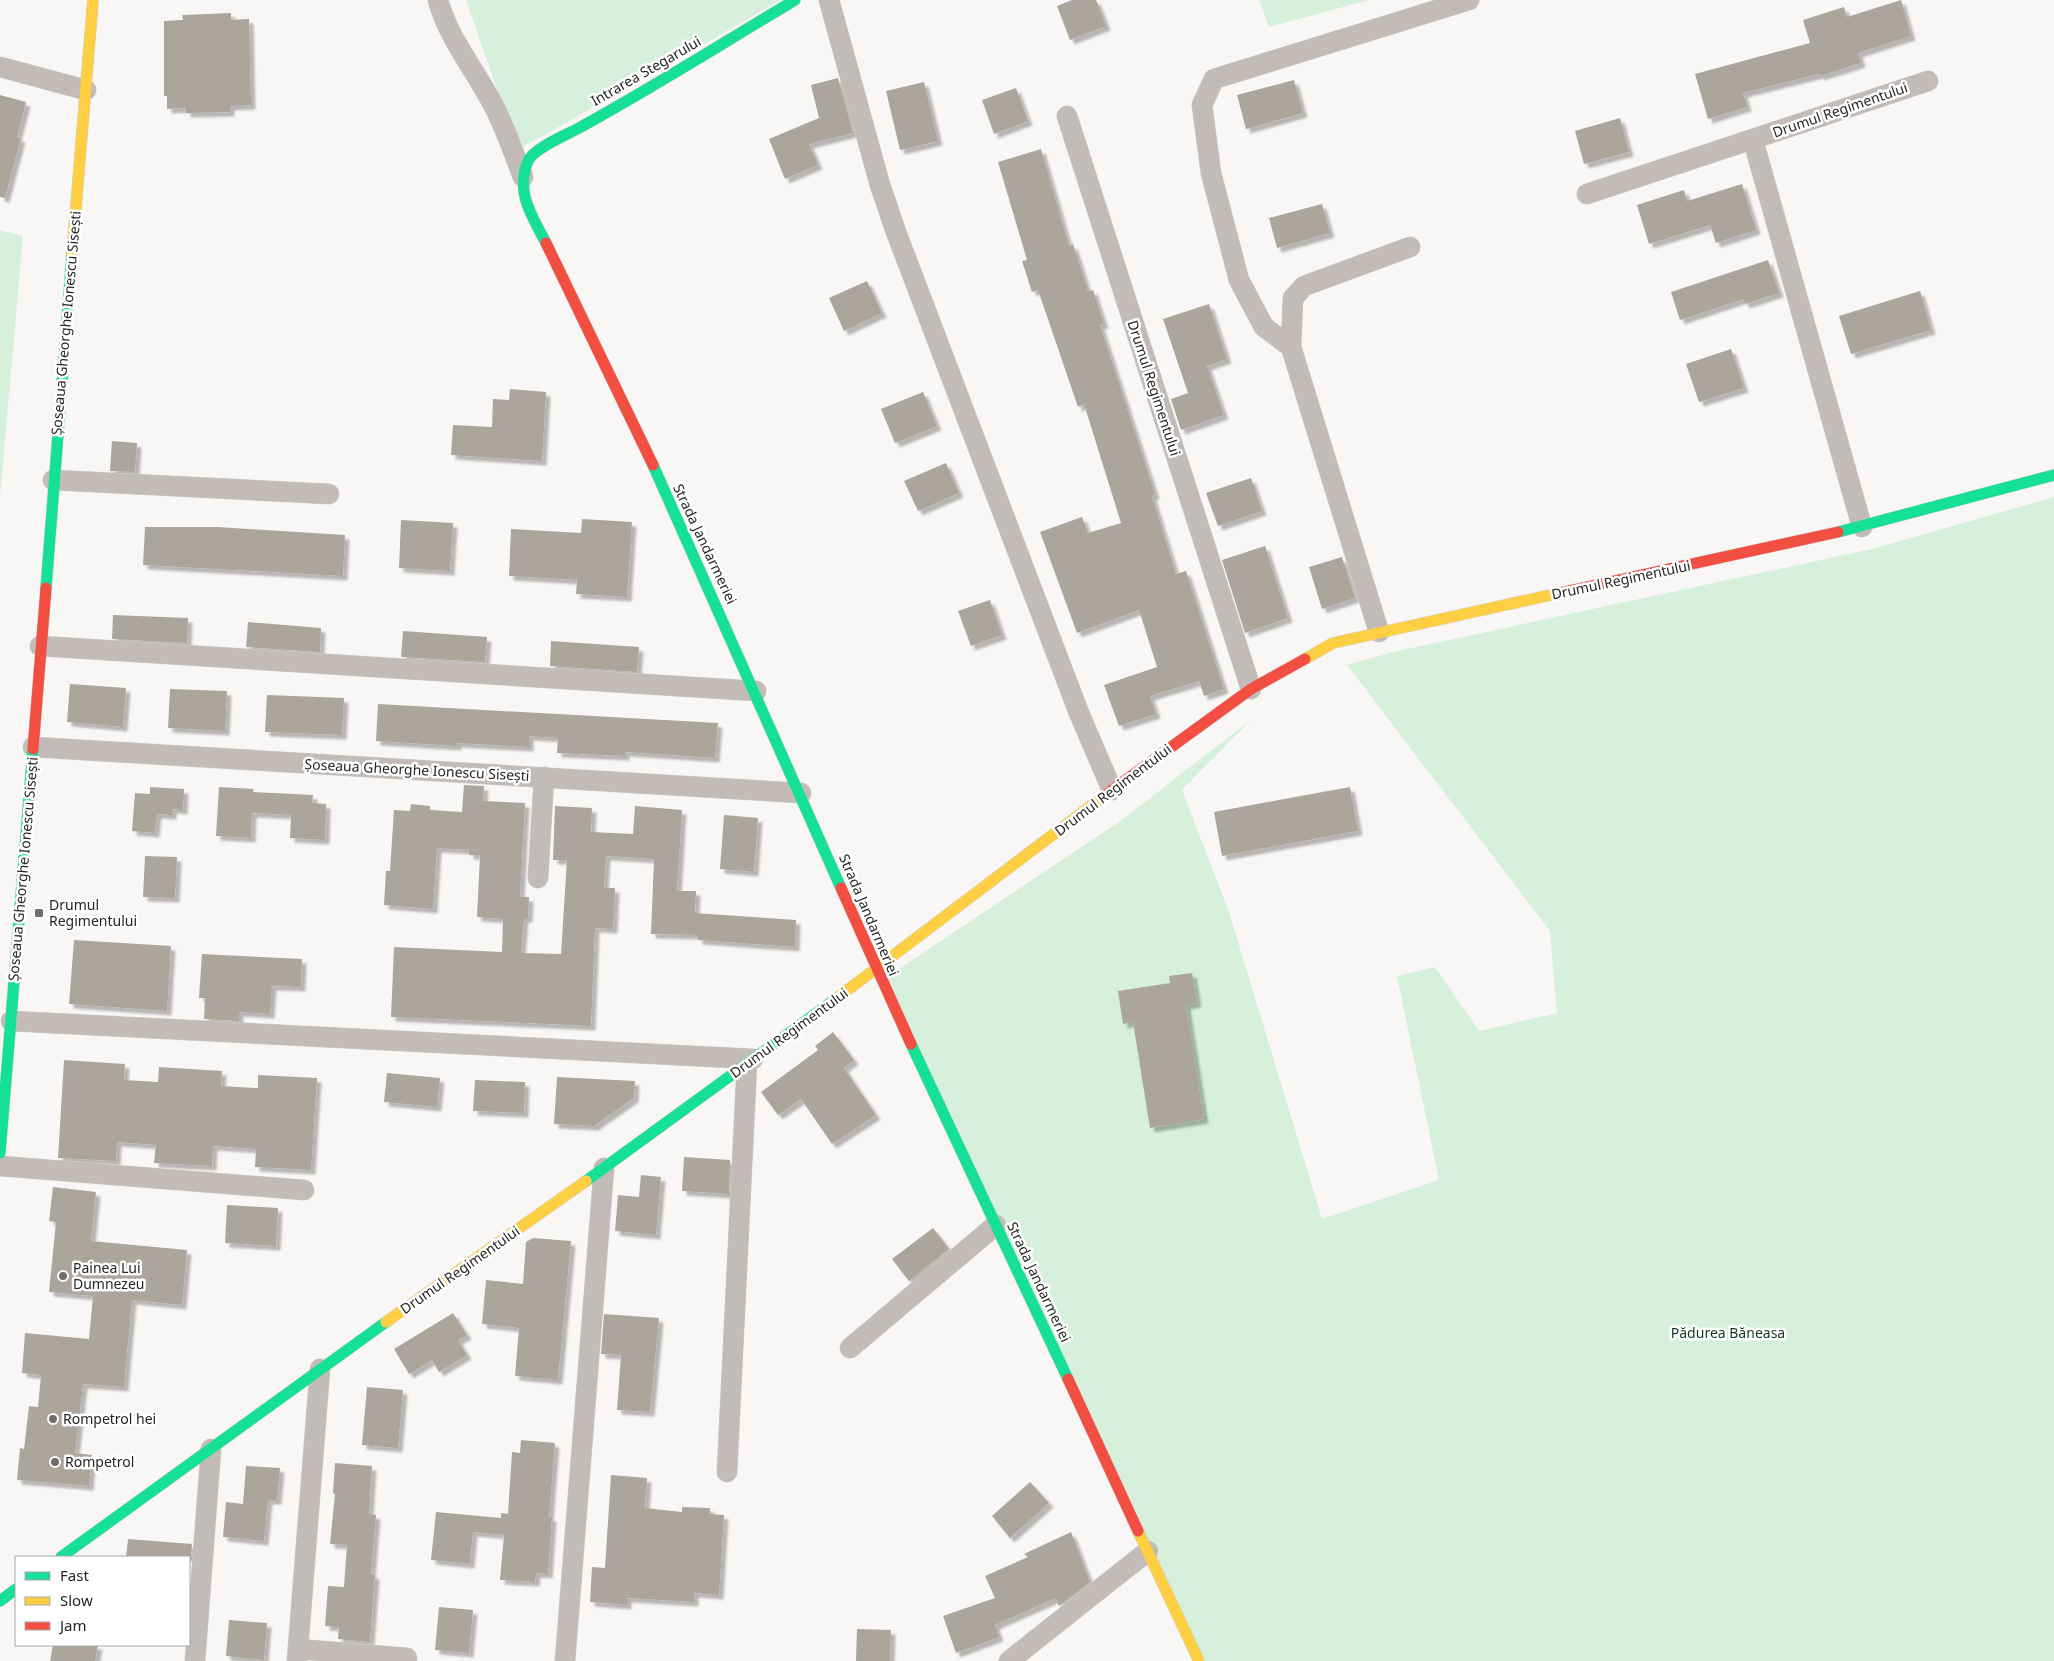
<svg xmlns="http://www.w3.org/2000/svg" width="2054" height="1661" font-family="'Noto Sans',sans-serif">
<defs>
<filter id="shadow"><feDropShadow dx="4.5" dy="4.5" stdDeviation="1" flood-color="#0004"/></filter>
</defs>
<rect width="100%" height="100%" fill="#f8f7f5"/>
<g fill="#d6f0dc">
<polygon points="466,0 781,0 518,150"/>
<polygon points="1259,0 1369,0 1269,27"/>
<polygon points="0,230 23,236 0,497"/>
<polygon points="2054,497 2054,1661 1199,1661 876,969 899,969 1119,822 1252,719 1182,790 1229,912 1322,1219 1439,1180 1397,976 1435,967 1479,1031 1557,1013 1550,931 1347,665 1393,652 1872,549"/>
</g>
<g fill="#aca59b" filter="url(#shadow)">
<polygon points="1072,0 1096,0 1106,26 1070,40 1057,6"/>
<polygon points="1901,0 1911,36 1858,53 1861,63 1820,76 1819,74 1743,93 1747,107 1708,119 1695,74 1810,43 1803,20 1844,7 1847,17"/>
<polygon points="231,13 231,20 249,19 251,105 230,106 230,112 186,113 186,108 167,109 167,96 164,96 164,21 183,20 182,15"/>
<polygon points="838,78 853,133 809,144 818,165 785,179 769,139 819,118 811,85"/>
<polygon points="1294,80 1303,113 1246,129 1237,95"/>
<polygon points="924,82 938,141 900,150 886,91"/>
<polygon points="1016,88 1028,121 994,134 982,100"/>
<polygon points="0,95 26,102 17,137 21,138 5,198 0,197"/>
<polygon points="1620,118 1629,152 1584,164 1575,131"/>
<polygon points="1041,149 1069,246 1073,244 1088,291 1093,290 1104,324 1100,325 1155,494 1152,496 1176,574 1186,571 1224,689 1204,696 1199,681 1150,696 1156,714 1119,726 1104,685 1157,667 1139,610 1077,633 1040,532 1082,517 1088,533 1121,523 1084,404 1078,407 1038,290 1032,292 1022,261 1027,260 998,162"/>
<polygon points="1742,184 1756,230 1716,243 1710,225 1649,244 1637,205 1684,190 1687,201"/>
<polygon points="1322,204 1330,233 1277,248 1269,218"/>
<polygon points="1768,260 1779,293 1745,304 1743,299 1680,320 1671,292"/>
<polygon points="867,281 882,313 844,331 829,298"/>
<polygon points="1920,291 1931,330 1851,354 1839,316"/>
<polygon points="1209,304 1227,359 1207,366 1224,415 1181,430 1171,399 1188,393 1163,319"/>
<polygon points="1731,349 1744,388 1699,402 1686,364"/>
<polygon points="510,389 546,392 542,461 451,455 453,425 492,427 493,399 509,400"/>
<polygon points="923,392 937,426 895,443 881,409"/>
<polygon points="112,441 137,443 135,472 110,471"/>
<polygon points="946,463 959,493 918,511 904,481"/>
<polygon points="1251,478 1262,511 1218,526 1206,493"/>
<polygon points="582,519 632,522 627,597 576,594 577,580 509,576 511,529 581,533"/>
<polygon points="401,520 453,523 450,571 399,568"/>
<polygon points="145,527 217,527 345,535 343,576 143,565"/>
<polygon points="1265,546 1288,618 1245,633 1222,560"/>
<polygon points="1342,557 1355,598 1322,609 1309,567"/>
<polygon points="990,600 1002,635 971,646 958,611"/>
<polygon points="113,615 188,618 187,643 112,639"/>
<polygon points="248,622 321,628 320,652 246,647"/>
<polygon points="403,631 487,637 485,662 401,657"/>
<polygon points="551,641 639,647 637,672 550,666"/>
<polygon points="70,684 126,688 123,727 67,722"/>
<polygon points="170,689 227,691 225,731 168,728"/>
<polygon points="267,695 344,698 342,735 265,732"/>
<polygon points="378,704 718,723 715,758 625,752 625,756 557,753 558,738 529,736 529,747 457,743 457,746 376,741"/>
<polygon points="464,785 484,786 483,801 525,803 520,897 529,897 528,918 524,918 521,953 561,954 567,860 553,860 555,806 592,808 591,832 633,834 635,806 682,810 677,891 696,891 695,913 796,920 795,947 698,940 698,935 651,934 654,859 606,856 604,888 615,888 613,929 595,928 591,1026 391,1017 394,947 502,952 503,919 477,917 480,855 469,855 469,850 437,848 433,909 384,905 386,871 390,871 394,810 410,811 411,804 430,806 430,810 462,812"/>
<polygon points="150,787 184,789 183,810 172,809 172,815 157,814 155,833 132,831 135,793 150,794"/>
<polygon points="219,787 254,789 253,792 313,795 312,803 326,804 325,840 290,838 291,815 252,813 251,838 216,836"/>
<polygon points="1350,787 1358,831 1222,856 1214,812"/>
<polygon points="724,815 758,818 754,872 720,869"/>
<polygon points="145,856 177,857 175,898 143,897"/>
<polygon points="74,940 171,946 167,1011 69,1004"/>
<polygon points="202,954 302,959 301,987 272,986 270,1014 239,1012 239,1021 204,1019 205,998 199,998"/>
<polygon points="1192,973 1197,1003 1186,1005 1204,1119 1150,1128 1133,1022 1123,1024 1118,991 1170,983 1169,976"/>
<polygon points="833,1032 854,1060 844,1068 876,1115 832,1144 801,1099 778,1115 761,1092 818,1050 815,1046"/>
<polygon points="64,1060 125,1064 124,1080 158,1082 159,1067 222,1071 221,1086 258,1088 258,1075 317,1078 311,1170 255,1167 256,1149 213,1146 212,1166 154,1163 156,1145 117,1142 116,1161 58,1158"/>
<polygon points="387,1073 440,1078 437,1107 384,1102"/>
<polygon points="557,1077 635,1081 634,1098 594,1126 554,1124"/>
<polygon points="475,1080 525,1082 524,1113 473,1111"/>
<polygon points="684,1157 730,1160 729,1194 682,1191"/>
<polygon points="641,1175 661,1177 656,1235 615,1231 618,1195 639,1197"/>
<polygon points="53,1187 96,1192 91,1241 187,1250 182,1305 132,1300 124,1387 83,1384 75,1453 92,1455 89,1486 17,1480 20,1448 24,1449 29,1406 38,1407 41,1375 22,1373 25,1333 89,1339 93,1296 49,1292 56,1222 49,1221"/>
<polygon points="227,1205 278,1208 276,1246 225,1243"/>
<polygon points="933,1228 949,1249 909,1281 892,1259"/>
<polygon points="533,1238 571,1241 558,1380 515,1376 519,1328 482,1324 486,1280 523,1284 526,1242"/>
<polygon points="453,1313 467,1335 458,1340 467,1355 439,1372 432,1360 409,1374 394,1349"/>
<polygon points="604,1314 659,1318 650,1412 617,1410 621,1355 601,1354"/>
<polygon points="367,1387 403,1390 398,1448 362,1445"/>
<polygon points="521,1440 555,1443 549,1517 552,1517 548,1574 536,1573 535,1582 500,1580 504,1535 473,1532 470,1564 431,1560 436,1512 501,1518 501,1513 508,1514 512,1452 520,1453"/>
<polygon points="335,1463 372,1466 369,1514 376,1515 371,1574 375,1575 370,1642 338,1639 339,1627 325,1626 328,1586 344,1587 347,1545 330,1544 335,1494 333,1493"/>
<polygon points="246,1466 280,1468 277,1500 268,1500 264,1541 223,1537 226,1502 243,1504"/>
<polygon points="611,1475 647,1478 645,1508 682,1512 682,1507 710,1508 710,1514 724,1515 719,1595 694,1593 694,1602 627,1598 627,1605 590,1602 592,1567 605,1568"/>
<polygon points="1030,1482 1049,1503 1010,1538 992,1516"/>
<polygon points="1071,1532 1090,1582 1059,1606 1056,1598 995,1625 999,1637 956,1653 943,1616 995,1598 985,1576 1028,1557 1024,1554"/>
<polygon points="128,1539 192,1544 191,1557 126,1557"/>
<polygon points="439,1607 473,1610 469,1653 435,1650"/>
<polygon points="229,1620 267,1623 264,1660 226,1656"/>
<polygon points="857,1629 891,1630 890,1661 856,1661"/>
<polygon points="53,1645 98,1645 95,1661 50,1661"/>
</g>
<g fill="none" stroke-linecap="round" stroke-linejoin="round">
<defs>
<g id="street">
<path d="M438,0C447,34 469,62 486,92C502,118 512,149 523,177"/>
<polyline points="829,0 880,185 896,232 1079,713 1112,790"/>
<polyline points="0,67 86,90"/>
<polyline points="1067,116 1251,689"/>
<polyline points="1753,140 1862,527"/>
<polyline points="1587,194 1928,81"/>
<polyline points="1291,347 1264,327 1239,280 1211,173 1202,105 1214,79 1469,0"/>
<polyline points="53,480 329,494"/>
<polyline points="1379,632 1291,347 1293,298 1304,286 1410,247"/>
<polyline points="40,646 756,691"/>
<polyline points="33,747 801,793"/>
<polyline points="538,878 544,777"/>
<polyline points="11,1021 753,1059"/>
<polyline points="0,1166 304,1190"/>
<polyline points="850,1348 996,1225"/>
<polyline points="727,1472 747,1063"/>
<polyline points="298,1649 407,1658"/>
<polyline points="195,1661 211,1449"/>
<polyline points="297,1661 320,1369"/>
<polyline points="565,1661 604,1168"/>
<polyline points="1009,1661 1148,1551"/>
</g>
<g id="fast">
<path d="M546,243C532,216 515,192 528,161C534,148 566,135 579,128C652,88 723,43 795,0"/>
<polyline points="653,465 841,888"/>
<polyline points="1838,532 2054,475"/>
<polyline points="46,588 72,255"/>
<polyline points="911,1044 1068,1379"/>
<polyline points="0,1153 33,749"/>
<polyline points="586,1181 833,1001"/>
<polyline points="61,1557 386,1322"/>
<polyline points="0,1601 16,1589"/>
</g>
<g id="slow">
<polyline points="72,255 93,0"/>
<polyline points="1305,659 1333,643 1564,592"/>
<polyline points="833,1001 1108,793"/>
<polyline points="386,1322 586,1181"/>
<polyline points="1138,1531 1199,1661"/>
</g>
<g id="jam">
<polyline points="546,243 653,465"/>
<polyline points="1564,592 1838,532"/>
<polyline points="33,749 46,588"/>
<polyline points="1108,793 1251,689 1305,659"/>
<polyline points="841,888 911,1044"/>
<polyline points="1068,1379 1138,1531"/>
</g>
</defs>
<use href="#street" stroke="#d1d1d0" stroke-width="21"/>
<use href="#fast" stroke="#d1d1d0" stroke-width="12"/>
<use href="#slow" stroke="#d1d1d0" stroke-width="12"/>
<use href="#jam" stroke="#d1d1d0" stroke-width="12"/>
<use href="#street" stroke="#c2bbb7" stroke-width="20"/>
<use href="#fast" stroke="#16e098" stroke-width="11"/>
<use href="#slow" stroke="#ffcf43" stroke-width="11"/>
<use href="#jam" stroke="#f24e42" stroke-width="11"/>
</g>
<g fill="#706e6d" stroke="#fff" stroke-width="2">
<rect x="34" y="908" width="10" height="10" rx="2.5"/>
<circle cx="63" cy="1276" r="5"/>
<circle cx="53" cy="1419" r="5"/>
<circle cx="55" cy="1462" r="5"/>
</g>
<g text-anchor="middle" stroke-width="5" stroke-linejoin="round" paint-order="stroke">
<g font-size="14" fill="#262524" stroke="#fff">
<text transform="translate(646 71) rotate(-30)" y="5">Intrarea Stegarului</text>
<text transform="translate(1840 110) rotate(-19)" y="5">Drumul Regimentului</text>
<text transform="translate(66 323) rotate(-85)" y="5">Șoseaua Gheorghe Ionescu Sisești</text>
<text transform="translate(1154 388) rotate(72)" y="5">Drumul Regimentului</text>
<text transform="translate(705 544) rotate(65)" y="5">Strada Jandarmeriei</text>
<text transform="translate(1621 580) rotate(-12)" y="5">Drumul Regimentului</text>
<text transform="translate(417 770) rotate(3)" y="5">Șoseaua Gheorghe Ionescu Sisești</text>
<text transform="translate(1113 790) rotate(-37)" y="5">Drumul Regimentului</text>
<text transform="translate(23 869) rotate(-85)" y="5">Șoseaua Gheorghe Ionescu Sisești</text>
<text transform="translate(869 915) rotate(67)" y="5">Strada Jandarmeriei</text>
<text transform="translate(789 1033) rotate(-36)" y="5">Drumul Regimentului</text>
<text transform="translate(460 1270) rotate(-35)" y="5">Drumul Regimentului</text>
<text transform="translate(1039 1282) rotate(65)" y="5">Strada Jandarmeriei</text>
</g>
<g font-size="14" fill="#262524" stroke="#fff" text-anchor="start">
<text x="49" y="910">Drumul<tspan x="49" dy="16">Regimentului</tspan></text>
<text x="73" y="1273">Painea Lui<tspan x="73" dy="16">Dumnezeu</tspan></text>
<text x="63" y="1424">Rompetrol hei</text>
<text x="65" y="1467">Rompetrol</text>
</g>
<g font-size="14" fill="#11371e" stroke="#fff">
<text x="1728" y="1338">Pădurea Băneasa</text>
</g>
</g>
<rect x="15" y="1556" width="175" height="90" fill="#ffffff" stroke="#a8a8a7"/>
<rect x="25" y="1572" width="25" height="8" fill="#16e098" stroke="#a8a8a7"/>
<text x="60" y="1581" font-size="15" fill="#262524">Fast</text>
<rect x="25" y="1597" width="25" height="8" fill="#ffcf43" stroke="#a8a8a7"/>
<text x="60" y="1606" font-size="15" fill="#262524">Slow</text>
<rect x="25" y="1622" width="25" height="8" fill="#f24e42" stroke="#a8a8a7"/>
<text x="60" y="1631" font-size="15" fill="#262524">Jam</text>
</svg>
